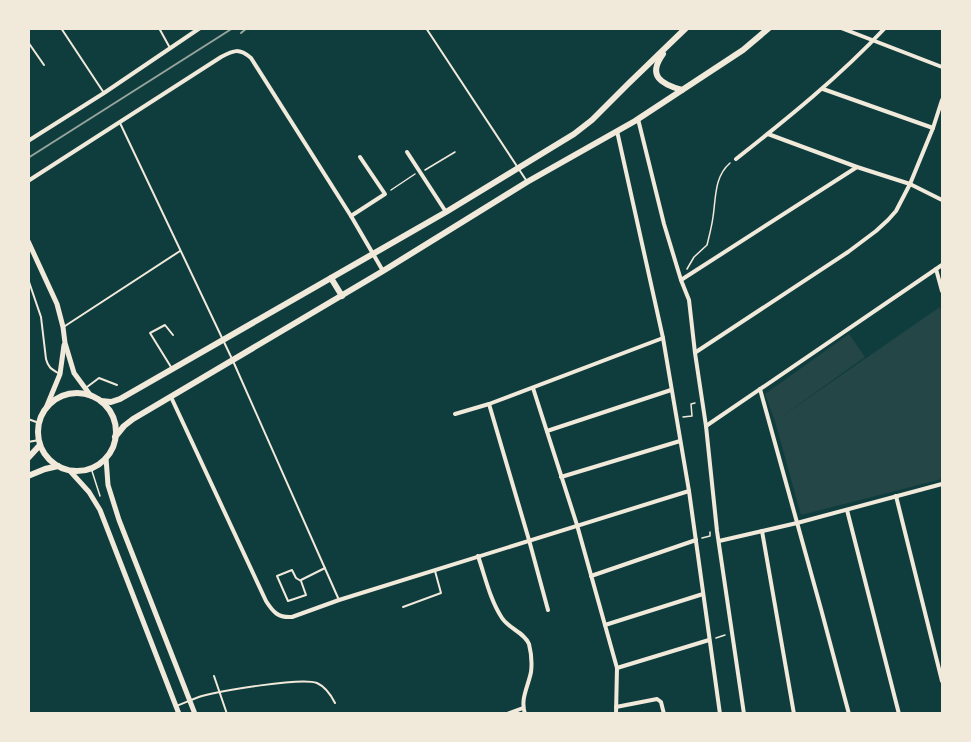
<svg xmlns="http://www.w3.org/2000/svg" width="971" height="742" font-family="Signika,sans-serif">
<rect width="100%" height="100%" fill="#0f3d3e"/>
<polygon fill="#244646" points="940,307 942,315 942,479 801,515 775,421 765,394 849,334 865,357 778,419"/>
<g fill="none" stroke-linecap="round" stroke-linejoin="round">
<g stroke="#f1e9da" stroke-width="1.5">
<polyline points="425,170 455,152"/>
<polyline points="391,190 415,174"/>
<path d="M687,269L694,257L707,245L708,241C710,233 712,225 713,217C716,198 714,177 730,163"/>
<polyline points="683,417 692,416 691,404 695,403"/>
<polyline points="91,468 100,496"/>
<polyline points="702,538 710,536 710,532"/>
<polyline points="716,638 725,635"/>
</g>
<g stroke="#f1e9da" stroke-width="2">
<polyline points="61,28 104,93"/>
<polyline points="159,28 170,48"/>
<polyline points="426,28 526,180"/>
<polyline points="28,31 30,28"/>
<polyline points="28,42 44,65"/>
<polyline points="120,123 233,361 339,600"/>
<path d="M28,279L41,317L46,359C48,367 51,369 58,373"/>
<polyline points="65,326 180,251"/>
<polyline points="171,367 150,333 165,325 173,335"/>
<polyline points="87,387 99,378 117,385"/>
<polyline points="28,419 39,423"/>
<polyline points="28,442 39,440"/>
<polygon points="292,570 296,578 301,581 306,595 288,601 277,576"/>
<polyline points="301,580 325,568"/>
<polyline points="403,607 441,593 435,571"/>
<polyline points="214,676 227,714"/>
<path d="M176,706C184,703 193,699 202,696C221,691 301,677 317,683C326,687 331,695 335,703"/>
</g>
<g stroke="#f1e9da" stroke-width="4">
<polyline points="841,28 942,67"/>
<polyline points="823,89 933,128"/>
<polyline points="638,119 664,224 681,280 689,300 695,353 706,426 717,531 744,714"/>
<polyline points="617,131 663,338 689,491 720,714"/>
<polyline points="768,134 857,167 910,184 942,200"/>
<polyline points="28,141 104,93 200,28"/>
<polyline points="407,152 446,212"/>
<path d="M736,159C788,118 839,77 885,28"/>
<path d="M28,181L221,57C234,50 239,48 251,58L351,216L383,271"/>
<polyline points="351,216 385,194 360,157"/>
<polyline points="936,269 942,291"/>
<polyline points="681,280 857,167"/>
<polyline points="696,352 848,252 876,231 888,220 896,211 910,184 933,128 942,100"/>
<polyline points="533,388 577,525 617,668 616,714"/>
<polyline points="760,389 821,609 849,714"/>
<path d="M171,397L266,601C273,612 278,618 292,617L339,600L689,491"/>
<polyline points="489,404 529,540 548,610"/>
<polyline points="455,414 489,404 663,338"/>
<polyline points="706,426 942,265"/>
<polyline points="547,431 671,390"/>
<polyline points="561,477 680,441"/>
<polyline points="896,496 942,681"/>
<polyline points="847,510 899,714"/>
<polyline points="762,531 794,714"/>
<polyline points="719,541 797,523 942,484"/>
<path d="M478,556C485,576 490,600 502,618C509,629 524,632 529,644C531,652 532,664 531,672C528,687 520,699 525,714"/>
<polyline points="591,576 696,540"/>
<polyline points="605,625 703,594"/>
<polyline points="617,668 709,640"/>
<polyline points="616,707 657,699 661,702 664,714"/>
<polyline points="507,714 523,708"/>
</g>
<g stroke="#f1e9da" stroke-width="5">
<polyline points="28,241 57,304 63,327 65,343 74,373 91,396"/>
<polyline points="46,408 60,374 64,345"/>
<polyline points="106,458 108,485 119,520 195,714"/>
<polyline points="70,471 89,492 100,510 179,714"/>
</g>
<g stroke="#f1e9da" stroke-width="6">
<path d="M663,54C647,76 661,84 682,90"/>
<polyline points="331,278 342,296"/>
<circle cx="77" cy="432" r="39"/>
<polyline points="101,401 111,402 120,399 446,212 574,134 592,120 628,84 686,28"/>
<polyline points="115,437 124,426 133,419 383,271 527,182 635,121 743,50 769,28"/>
<polyline points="28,458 40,445"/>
<polyline points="28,476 45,469 58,466"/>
</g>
<g stroke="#97a49c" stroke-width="2">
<polyline points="241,33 247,28"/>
<polyline points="28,158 233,28"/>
</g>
</g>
<rect width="971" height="742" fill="none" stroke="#f1e9da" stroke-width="60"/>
</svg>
